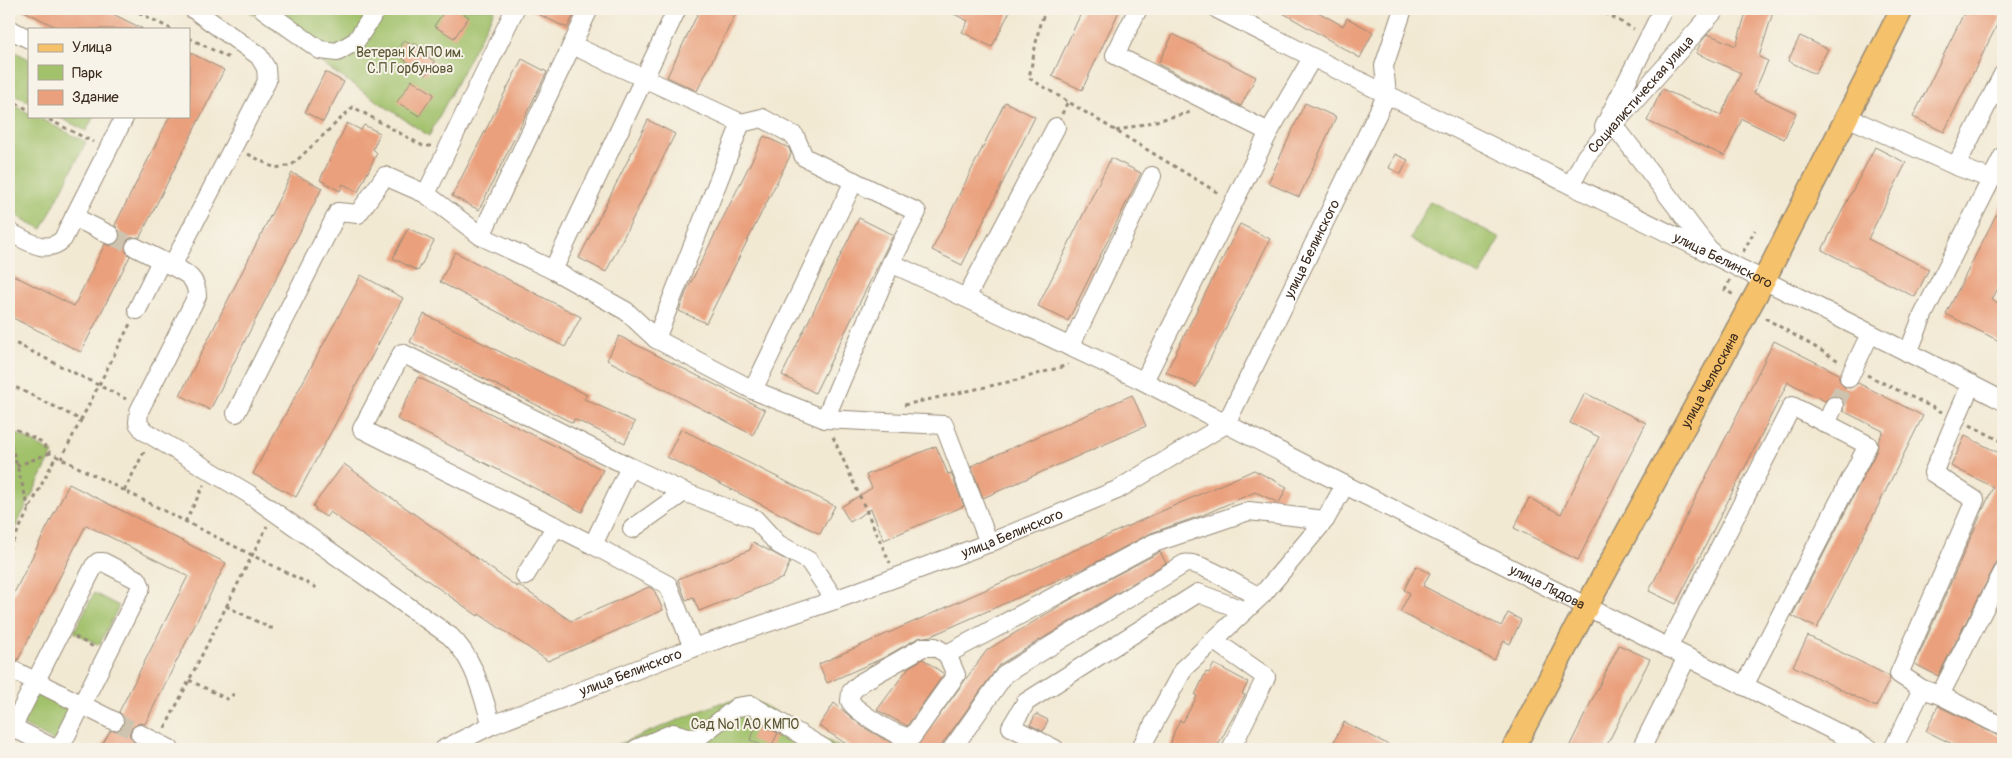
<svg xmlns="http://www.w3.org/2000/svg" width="2012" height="758" font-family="Pangolin,sans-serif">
<rect width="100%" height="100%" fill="#f7f3e8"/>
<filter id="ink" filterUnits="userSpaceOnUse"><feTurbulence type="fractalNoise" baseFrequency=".02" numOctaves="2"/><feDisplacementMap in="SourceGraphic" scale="10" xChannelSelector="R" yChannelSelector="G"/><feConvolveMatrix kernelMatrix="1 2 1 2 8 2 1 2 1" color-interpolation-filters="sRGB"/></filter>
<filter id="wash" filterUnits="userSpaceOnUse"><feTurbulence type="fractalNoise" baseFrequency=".0096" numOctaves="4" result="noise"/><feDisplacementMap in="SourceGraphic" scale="20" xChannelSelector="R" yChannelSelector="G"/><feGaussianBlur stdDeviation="1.12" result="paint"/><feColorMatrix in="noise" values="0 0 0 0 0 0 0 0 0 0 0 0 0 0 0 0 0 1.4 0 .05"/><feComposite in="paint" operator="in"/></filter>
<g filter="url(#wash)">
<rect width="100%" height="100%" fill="#f2e9d3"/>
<g fill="#a1c16a" stroke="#6e7644">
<polygon points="246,9 495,9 429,136 327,67"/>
<polygon points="9,49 29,59 29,102 9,92"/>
<polygon points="9,103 29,113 29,116 35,116 86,142 42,229 9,212"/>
<polygon points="57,116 94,116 86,131"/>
<polygon points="1430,201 1500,238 1480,276 1410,239"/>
<polygon points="10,430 53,453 9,540 9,433"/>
<polygon points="94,593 119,606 99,645 74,632"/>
<polygon points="40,688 75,706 56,742 21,724"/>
<polygon points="750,698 843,749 607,749 720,703"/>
</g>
<g id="blocks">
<g fill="#eaa07d">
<polygon points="20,9 103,9 143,29 60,29"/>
<polygon points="446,9 456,9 469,17 454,38 434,26"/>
<polygon points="528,9 577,9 567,28"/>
<polygon points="700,9 738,9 697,91 667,77"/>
<polygon points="944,9 1011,9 992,47 962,32 968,21"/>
<polygon points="1083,9 1120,9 1082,90 1052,76"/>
<polygon points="1276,9 1313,9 1343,26 1347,18 1373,32 1360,58"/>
<polygon points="1747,9 1774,9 1759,57 1768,61 1754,93 1796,113 1784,139 1742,119 1725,156 1647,121 1662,89 1721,115 1741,73 1696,53 1701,42 1708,34 1736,46"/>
<polygon points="1966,9 1984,9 2001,17 1944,132 1913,117"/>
<polygon points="1173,34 1256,77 1241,106 1158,64"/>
<polygon points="1800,36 1828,49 1815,74 1788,61"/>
<polygon points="404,40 412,46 414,43 429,53 427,56 435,62 426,75 395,53"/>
<polygon points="189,52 224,70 140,237 130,238 125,243 126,252 130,256 81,352 9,316 9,273 74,306 105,244 111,246 119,240 121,234 115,225 170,116 189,116"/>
<polygon points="522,59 547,72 479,210 452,196"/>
<polygon points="325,72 344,82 323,122 305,112"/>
<polygon points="412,80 434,94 419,116 397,102"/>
<polygon points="1005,102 1035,117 962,265 932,250"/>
<polygon points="1305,103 1336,117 1299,197 1268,183"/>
<polygon points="648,120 675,134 606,272 579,258"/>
<polygon points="347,123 361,130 364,125 380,133 373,149 377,153 358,192 343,184 340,191 320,180"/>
<polygon points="764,136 789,148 791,154 706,323 679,311 687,290"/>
<polygon points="1875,147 1906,163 1868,239 1929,269 1915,297 1822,250"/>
<polygon points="1395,154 1408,160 1401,174 1389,168"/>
<polygon points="1111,158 1141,173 1068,321 1038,306"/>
<polygon points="292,173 322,188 210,410 180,395"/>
<polygon points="2003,201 2003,278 1992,300 2003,305 2003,343 1946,314"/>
<polygon points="859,218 893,235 815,393 782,375"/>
<polygon points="1240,224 1270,239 1196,387 1166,372"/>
<polygon points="408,228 434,241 418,271 393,258"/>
<polygon points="455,252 581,317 565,347 440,282"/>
<polygon points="361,275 403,298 296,497 253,474"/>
<polygon points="424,314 587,395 584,399 635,422 625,443 574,419 573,423 410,342"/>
<polygon points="619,336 765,410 753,435 607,360"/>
<polygon points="1774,341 1839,374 1839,379 1844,387 1850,388 1858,383 1923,416 1817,628 1792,616 1877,450 1878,442 1883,431 1843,411 1844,404 1839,397 1832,396 1825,401 1788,382 1676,604 1649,591"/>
<polygon points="418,377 603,470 582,512 397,419"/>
<polygon points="1585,393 1646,423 1578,560 1514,528 1529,498 1561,514 1599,437 1570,423"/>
<polygon points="1132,395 1146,426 983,498 971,466"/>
<polygon points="681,429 835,506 820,534 667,457"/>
<polygon points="1965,436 2003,455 2003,550 1938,676 1915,664 1993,487 1951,466"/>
<polygon points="936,446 948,474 951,473 964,506 884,540 871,509 850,522 841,507 872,488 866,475"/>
<polygon points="344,464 517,587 518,585 571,621 649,587 654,590 663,610 548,661 479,614 478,616 330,512 326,517 315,510 316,508 313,506"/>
<polygon points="1254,470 1287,487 1279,503 1255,492 1203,515 1151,533 1087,567 931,636 918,638 883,658 827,683 819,664"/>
<polygon points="69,484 226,563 145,724 139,723 131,729 129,735 135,743 132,749 100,749 110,731 119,730 124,725 123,716 119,712 188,576 86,525 18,660 9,661 9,603"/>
<polygon points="753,542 790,562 783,578 699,611 693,597 686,600 678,579 750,550"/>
<polygon points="1160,552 1166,563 999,665 943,743 942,749 854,749 819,726 834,703 863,727 884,739 903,747 917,746 987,650 1071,599"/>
<polygon points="1416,566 1430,573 1423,586 1501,626 1508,613 1521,620 1510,644 1504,641 1494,660 1400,612 1410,593 1404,590"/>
<polygon points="1808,636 1889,676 1890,679 1876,707 1793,666"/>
<polygon points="1619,645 1650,659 1605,749 1568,749"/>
<polygon points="923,659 944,674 907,726 877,710 909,667"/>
<polygon points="1214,664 1248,682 1242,694 1245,695 1216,749 1169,749 1174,732 1180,720 1183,722 1197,696 1195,695 1206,672 1209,673"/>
<polygon points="1938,706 2003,738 2003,749 1962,749 1926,731"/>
<polygon points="1036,714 1048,720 1043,731 1030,725"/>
<polygon points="1344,722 1397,749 1330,749"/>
<polygon points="758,723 778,733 770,749 750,740"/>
</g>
</g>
</g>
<g filter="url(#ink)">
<use href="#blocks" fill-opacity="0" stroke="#968a78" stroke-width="1"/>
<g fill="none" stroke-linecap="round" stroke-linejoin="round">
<g stroke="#cdc3af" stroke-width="18" stroke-dasharray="18 9" stroke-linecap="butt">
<polyline points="110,235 135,247"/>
<polyline points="1834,406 1849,378"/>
<polyline points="114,721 140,734"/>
</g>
<defs>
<g id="minor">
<path d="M193,9L259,56L266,68L267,81L172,266C186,273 197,278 197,296L139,411L138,423L144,431L249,494L450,636C476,661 481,692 492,725"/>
<polyline points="263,9 320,50 337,52 356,41 377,9"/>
<polyline points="589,9 572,45 741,123 762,118 795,136 804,157 917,212 891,263 825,419"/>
<polyline points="1138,9 1115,55 1269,132"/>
<path id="s1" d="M1217,9C1477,142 1743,266 2003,401"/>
<polyline points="9,29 29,39"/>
<polyline points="1387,94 1384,66 1403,9"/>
<polyline points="1847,117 1956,166 1991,179"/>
<polyline points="1614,125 1711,252"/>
<polyline points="1604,127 1663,9"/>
<polyline points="1956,166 2003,74"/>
<path id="s2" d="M1571,185L1586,156L1716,9"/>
<polyline points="426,194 515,9"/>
<polyline points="74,217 110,235"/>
<path d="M9,232C26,240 46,256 63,239L125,116"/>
<polyline points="481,236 572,45"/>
<polyline points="135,247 172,266"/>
<path id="s3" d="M891,263L1139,379L1345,485L1870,749"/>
<polyline points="553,270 677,9"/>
<polyline points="966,298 1056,127"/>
<polyline points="137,310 161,261"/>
<polyline points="656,339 741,123"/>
<polyline points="1070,347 1152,176"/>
<polyline points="1908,353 1923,315 2003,156"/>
<polyline points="1849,378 1870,334"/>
<polyline points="1144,381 1269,132 1312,58"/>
<polyline points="753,390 854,181"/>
<polyline points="236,413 338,212 358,214 385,176 426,194 481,236 553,270 626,311 656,339 753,390 825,419 944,425 989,543"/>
<polyline points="1826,424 1834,406"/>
<polyline points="684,492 755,519 778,544 809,561 835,600"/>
<polyline points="632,529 684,492 630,467 402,353 362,429 593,545 668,585 693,648"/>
<polyline points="593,545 630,467"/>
<polygon points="98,562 103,562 138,580 141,587 62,744 58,747 53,748 18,730 14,724 94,566"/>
<polyline points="525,576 556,526"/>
<polyline points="1213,640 1266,677 1231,749"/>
<polyline points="1668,648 1792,406 1868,445 1744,686"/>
<path d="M947,654L956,675L912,737C901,740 856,712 850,701L851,692L862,682L923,647H935L947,654L1154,543L1249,511L1325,520"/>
<polyline points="13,670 114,721"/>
<polyline points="1922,689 1940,695 2003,572"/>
<polyline points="1940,695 2003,727"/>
<polyline points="140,734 170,749"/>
<path id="s4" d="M444,749L492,725L693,648L835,600L989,543L1117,490L1226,424L1387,94"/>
<polyline points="636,749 673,733 696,739"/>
<polyline points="684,749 737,707 751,705 825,749"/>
<path d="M952,749L1005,674L1184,564C1198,559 1244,589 1259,597"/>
<polyline points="1055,749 1011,727 1026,702 1198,593 1245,611"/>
<polyline points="1140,749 1184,668 1262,595 1325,520 1345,485"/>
<polyline points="1641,749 1687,657"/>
<polyline points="1893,749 1922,689 1899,674 1975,500 1933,473 1971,384"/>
</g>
<g id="major">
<path id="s5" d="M1513,749L1594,593L1764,280L1902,9"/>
</g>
</defs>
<use href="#minor" stroke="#968a78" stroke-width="20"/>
<use href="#major" stroke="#968a78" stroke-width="25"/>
<g stroke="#968a78" stroke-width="3" stroke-dasharray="4 4" stroke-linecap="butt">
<polyline points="132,9 171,29"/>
<polyline points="1047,9 1040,23 1029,78 1220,194"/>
<polyline points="1598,9 1634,29"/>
<polyline points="189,38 231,59"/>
<polyline points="9,99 29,110"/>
<polyline points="1062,114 1068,101"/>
<polyline points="42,116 93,142"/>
<polyline points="1116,131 1191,112"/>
<polyline points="248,154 275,168 292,165 353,107 423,146 432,146"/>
<polyline points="1743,252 1755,230"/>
<polyline points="1730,280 1725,290 1734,295"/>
<polyline points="1765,318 1839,361"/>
<polyline points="9,340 126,399"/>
<polyline points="1867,375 1942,412"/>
<polyline points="9,384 81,420 130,324"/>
<polyline points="904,405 1017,380 1068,365"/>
<polyline points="1970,425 2003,442"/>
<polyline points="9,426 42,442 50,453 56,456"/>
<polyline points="9,437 29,509"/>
<polyline points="833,437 890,563"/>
<polyline points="61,459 81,420"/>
<polyline points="9,469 50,453"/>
<polyline points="124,491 145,450"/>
<polyline points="185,522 204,485"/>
<polyline points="9,549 56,456 319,589"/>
<polyline points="226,606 270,628 275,628"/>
<polyline points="75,637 94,647"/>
<polyline points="189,680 227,699 234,694"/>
<polyline points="165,728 267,526"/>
</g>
<use href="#minor" stroke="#fff" stroke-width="18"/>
<use href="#major" stroke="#f5c16b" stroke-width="22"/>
</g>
</g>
<g text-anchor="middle" stroke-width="4" stroke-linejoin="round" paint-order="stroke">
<g font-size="14" fill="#5a5735" stroke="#f7f3e8">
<text x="410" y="57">Ветеран КАПО им.<tspan x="410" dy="16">С.П Горбунова</tspan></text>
<text x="745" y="729">Сад №1 АО КМПО</text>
</g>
<g font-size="14" fill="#3b2a1e" stroke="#f7f3e8">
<text dy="5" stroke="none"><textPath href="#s2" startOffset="115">Социалистическая улица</textPath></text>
<text dy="5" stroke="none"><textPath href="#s4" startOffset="1044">улица Белинского</textPath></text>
<text dy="5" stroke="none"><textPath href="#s1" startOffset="565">улица Белинского</textPath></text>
<text dy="5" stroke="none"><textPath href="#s5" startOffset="418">улица Челюскина</textPath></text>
<text dy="5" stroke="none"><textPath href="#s4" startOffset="608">улица Белинского</textPath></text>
<text dy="5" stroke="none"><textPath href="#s3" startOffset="732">улица Лядова</textPath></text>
<text dy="5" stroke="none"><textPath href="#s4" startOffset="202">улица Белинского</textPath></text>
</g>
</g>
<rect width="2012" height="758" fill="none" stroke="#f7f3e8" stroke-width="30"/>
<rect x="28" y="28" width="162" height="90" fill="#f7f3e8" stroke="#aca397"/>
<rect x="38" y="44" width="25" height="8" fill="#f5c16b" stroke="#aca397"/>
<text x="72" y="52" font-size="15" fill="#3b2a1e">Улица</text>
<rect x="38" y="65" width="25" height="15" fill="#a1c16a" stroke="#aca397"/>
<text x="72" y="78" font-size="15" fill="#3b2a1e">Парк</text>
<rect x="38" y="90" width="25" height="15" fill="#eaa07d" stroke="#aca397"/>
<text x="72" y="102" font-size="15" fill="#3b2a1e">Здание</text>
</svg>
